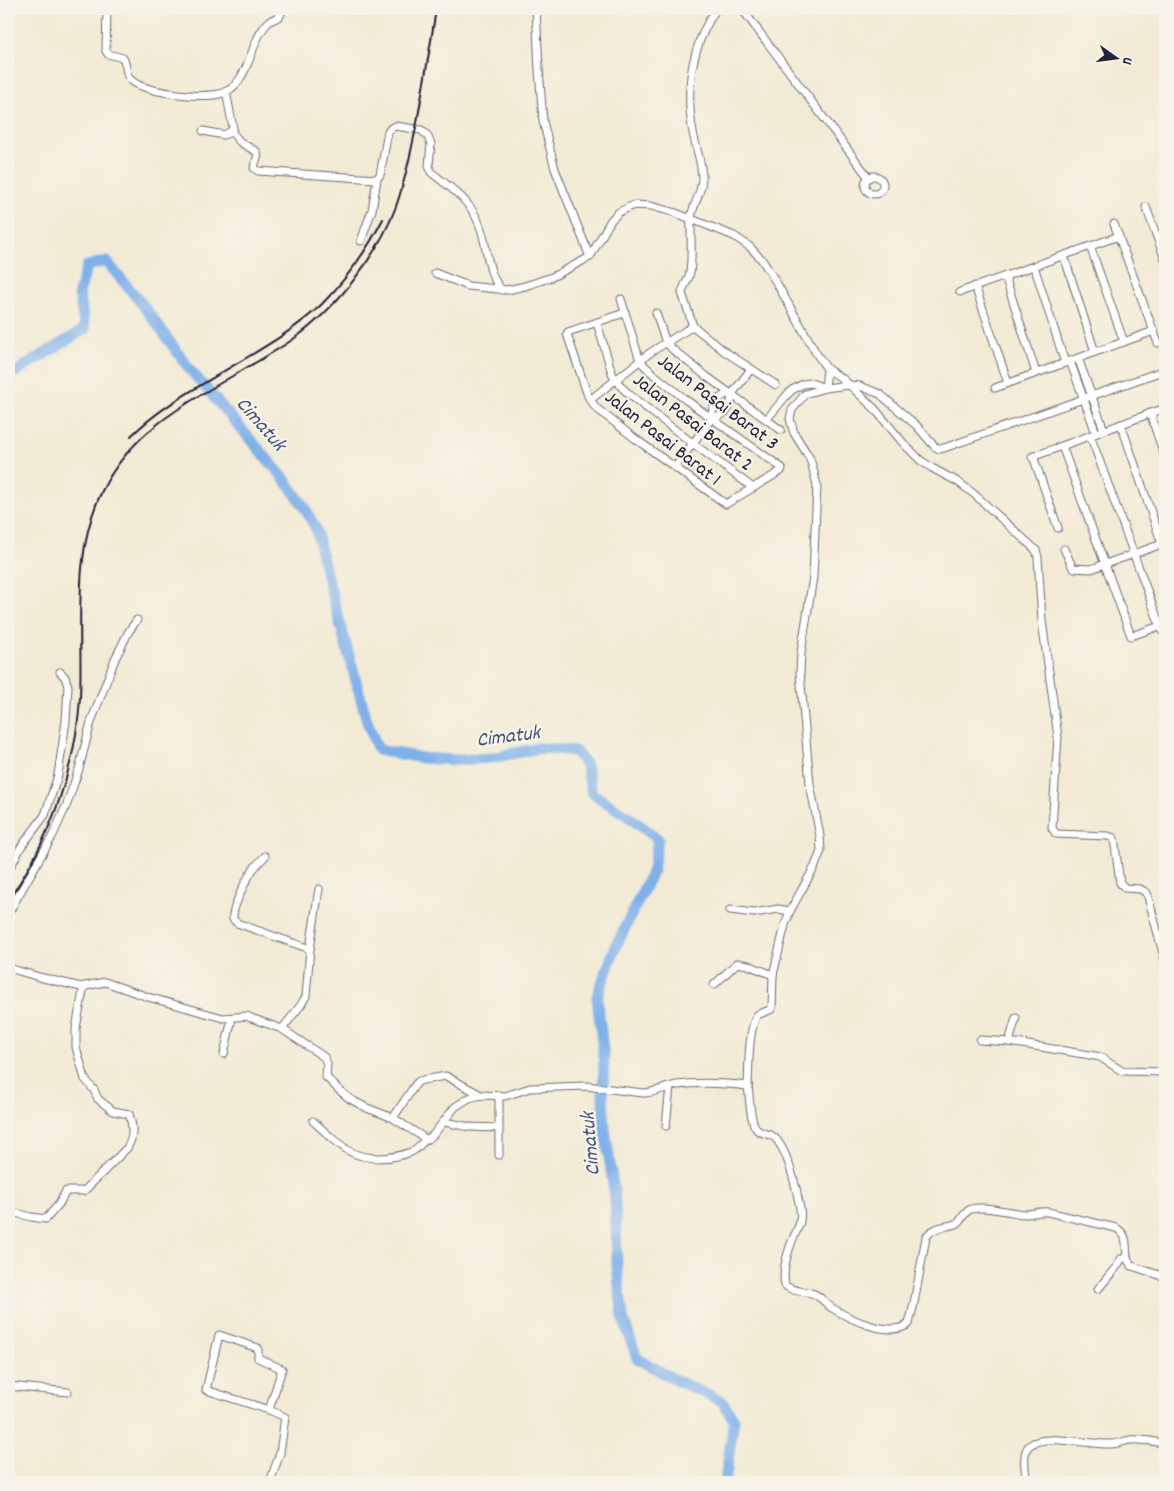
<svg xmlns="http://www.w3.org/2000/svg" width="1174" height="1491" font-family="Dekko,sans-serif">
<rect width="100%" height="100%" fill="#f7f3e8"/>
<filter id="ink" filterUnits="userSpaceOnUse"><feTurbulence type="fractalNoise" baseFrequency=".02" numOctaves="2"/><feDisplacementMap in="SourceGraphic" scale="10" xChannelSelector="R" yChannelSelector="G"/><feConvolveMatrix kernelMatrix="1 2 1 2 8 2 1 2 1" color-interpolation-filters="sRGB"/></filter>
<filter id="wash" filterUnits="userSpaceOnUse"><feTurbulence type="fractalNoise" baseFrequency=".0096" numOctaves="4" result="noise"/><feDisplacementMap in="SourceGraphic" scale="20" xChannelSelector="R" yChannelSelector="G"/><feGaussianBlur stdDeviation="1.12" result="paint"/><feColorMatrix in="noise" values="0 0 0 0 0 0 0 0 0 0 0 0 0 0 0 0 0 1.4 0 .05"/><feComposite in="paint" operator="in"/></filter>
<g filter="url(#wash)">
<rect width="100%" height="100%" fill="#f2ead4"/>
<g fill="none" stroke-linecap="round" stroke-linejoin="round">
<polyline stroke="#7fb0ea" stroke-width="11" points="9,376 85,329 79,293 87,266 106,261 143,305 191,371 283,477 304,506 316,529 324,565 367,721 378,750 422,758 457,760 491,758 540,748 575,751 586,765 592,793 629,817 658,839 653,870 616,946 597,997 604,1059 603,1101 605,1129 615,1198 616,1223 617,1268 623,1318 637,1358 675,1380 722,1401 734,1420 725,1482"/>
</g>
</g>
<g filter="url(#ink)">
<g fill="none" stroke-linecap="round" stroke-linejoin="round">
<defs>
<g id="minor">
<path d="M107,9L106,51L108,54L123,58C127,64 125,74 130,79C142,93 201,98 219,94C225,93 232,89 235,85C252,67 252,36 270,21C273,19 277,18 280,16L282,9"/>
<polyline points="536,9 539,69 543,121 555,169 590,257"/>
<path d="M716,9C691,47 685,89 693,133C696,148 702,163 702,178C702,193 693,204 691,218C690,222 691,226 691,230C691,244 692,258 690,272C689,280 683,286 682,293L693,326L724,351L776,385"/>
<polyline points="742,9 869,178"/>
<polyline points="203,131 224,135 230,132 233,128 226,91"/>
<path d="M231,131L240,142L257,152C260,157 254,162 254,168L258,171L376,179L380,175L388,132L391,128L396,126L421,130L427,135L431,144L429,165L431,172C454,191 473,201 482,232C488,252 487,274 502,290"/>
<circle cx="874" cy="185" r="9"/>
<polyline points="1146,207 1165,259"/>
<polyline points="1114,224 1158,343"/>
<polyline points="361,241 372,210 377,179"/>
<polyline points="1090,246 1124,342"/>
<polyline points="1064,256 1095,352"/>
<polyline points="1034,266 1065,363"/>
<polyline points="435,273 468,286 507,290 525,286 552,277 590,257 611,220 619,212 634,205 651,206 676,213 734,236 750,247 762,260 776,282 816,353 827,369 843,379 874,408 904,444 920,460 932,468 958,482 974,494 1036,550 1038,557 1042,621 1058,737 1052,828 1056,834 1108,836 1114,838 1120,883 1125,888 1140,889 1147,893 1165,960"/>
<polyline points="1005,276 1036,373"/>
<polyline points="975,286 1008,383"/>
<polyline points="960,292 1119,236"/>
<polyline points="621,299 640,361 652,373 686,400 782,468 781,471 726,504 637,440 596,408 588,396 567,334 568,332 624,313"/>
<polyline points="656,313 665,340 672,349 706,376 781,430"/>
<path d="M597,323L612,373C620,390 638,401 653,413C686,439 720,463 753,488"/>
<polyline points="1078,358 1104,430"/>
<polyline points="1070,361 1096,433"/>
<polyline points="995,388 1154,331"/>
<polyline points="590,400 651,352 693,326"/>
<polyline points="1150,413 1165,457"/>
<path d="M712,418C727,415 731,409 732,394"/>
<polyline points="767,419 786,396 792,390 803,384 811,383 825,388 849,385 860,386 880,394 917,426 934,446 939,449 944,448 1165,370"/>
<polyline points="1121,424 1165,553"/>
<polyline points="1090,435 1162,631"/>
<polyline points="1062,446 1131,636 1160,626"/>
<polyline points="1033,456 1058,528"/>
<polyline points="1032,457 1165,408"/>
<path d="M675,467L712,418C711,406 720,393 732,394L751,369"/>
<polyline points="1064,549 1073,568 1091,569 1165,543"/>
<path d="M265,856C261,861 255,866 252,871C246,880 231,910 233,919L237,923L310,949"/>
<polyline points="9,869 21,847 45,815 58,775 66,721 68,686 65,677 60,672"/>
<polyline points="730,910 754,913 778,909 790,911"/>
<polyline points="9,912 53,835 67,804 79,769 91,722 115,659 129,631 137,620"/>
<path d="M9,968L39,977L81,987L105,982L148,997L223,1018L247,1016L251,1018L282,1029L324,1057L327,1064L326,1077L338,1089L350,1099L367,1108L393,1118L426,1139H428L433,1135L455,1107L469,1098L481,1095L505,1096L530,1088L586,1086L643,1093C655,1093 665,1087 677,1085C700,1082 724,1083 748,1086C750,1099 749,1115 755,1127C759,1135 768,1132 774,1137C788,1150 797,1190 800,1208C802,1224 798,1227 792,1241C787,1255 782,1270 785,1285C793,1293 804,1290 814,1294C821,1297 826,1304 832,1308C850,1319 889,1338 909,1324L914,1303L926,1237C935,1225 946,1228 958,1223C962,1219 965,1211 971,1209C986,1205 1009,1213 1025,1214C1033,1214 1040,1211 1048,1212L1116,1228C1134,1238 1120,1254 1132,1266L1165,1277"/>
<polyline points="714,985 737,963 748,965 773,975"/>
<polyline points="282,1029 301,1005 306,996 310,949 319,889"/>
<polyline points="980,1040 1009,1042 1090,1055 1100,1057 1122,1071 1165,1072"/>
<polyline points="1009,1042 1016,1018"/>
<polyline points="224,1054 232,1018"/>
<path d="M748,1086C749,1068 748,1030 757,1015L772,1009L773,975L785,925L790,911L815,866L821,851L820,836L810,784L800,673L801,653L813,577L817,485L812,465L809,457L794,433L790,419L792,410L805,394L825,388L827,369"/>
<polyline points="393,1118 415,1085 419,1081 423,1080 446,1076 481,1095"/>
<path d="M313,1121C324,1131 336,1143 349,1151C366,1161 393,1159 411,1152C417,1149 421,1144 426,1139"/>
<polyline points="444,1122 470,1127 499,1128"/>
<polyline points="666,1126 670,1087"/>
<polyline points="499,1155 499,1095"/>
<path d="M9,1211L31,1217L46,1219L59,1204L66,1191H84L127,1148C134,1137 133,1127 129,1114L113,1111L98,1099L94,1090L85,1079L76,1047V1028L84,986"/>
<polyline points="1098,1289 1118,1265 1121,1259 1127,1258"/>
<polyline points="9,1386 68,1392"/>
<polyline points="269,1410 206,1390 219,1335 258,1348 258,1358 282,1369 269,1410 285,1417 280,1453 270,1482"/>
<path d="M1026,1482C1026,1471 1021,1452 1030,1445C1044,1433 1093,1445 1111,1444C1118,1444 1124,1441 1130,1440C1142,1439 1154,1442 1165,1443"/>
</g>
</defs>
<use href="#minor" stroke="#6b6871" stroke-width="9"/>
<use href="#minor" stroke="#fff" stroke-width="7"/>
<g stroke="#22223b" stroke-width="2">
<path d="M131,436C157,410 189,392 221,373C254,353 293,332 321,305C346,280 367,250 383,219"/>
<path d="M9,899C49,842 76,768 80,698C83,630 71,554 102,491C130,433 181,407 234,375C253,364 273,353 292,340C334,311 377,257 395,209C405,183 410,155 416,128C423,88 430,49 436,9"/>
</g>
</g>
</g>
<g text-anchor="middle" stroke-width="4.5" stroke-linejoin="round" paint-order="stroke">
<g font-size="20" fill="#22223b" stroke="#f7f3e8">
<text transform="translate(719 401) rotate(37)" y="7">Jalan Pasai Barat 3</text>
<text transform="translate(694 421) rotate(38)" y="7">Jalan Pasai Barat 2</text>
<text transform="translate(664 437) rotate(38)" y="7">Jalan Pasai Barat 1</text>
</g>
<g font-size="21" font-style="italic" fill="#435478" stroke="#f7f3e8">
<text transform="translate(262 423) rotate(49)" y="7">Cimatuk</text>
<text transform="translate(508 735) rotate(-7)" y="7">Cimatuk</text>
<text transform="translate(589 1144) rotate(-95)" y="7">Cimatuk</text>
</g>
</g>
<rect width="1174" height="1491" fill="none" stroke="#f7f3e8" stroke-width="30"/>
<g transform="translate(1116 58) rotate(104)" stroke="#f7f3e8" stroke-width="4" paint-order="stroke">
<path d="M0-4L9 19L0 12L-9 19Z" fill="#22223b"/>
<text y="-8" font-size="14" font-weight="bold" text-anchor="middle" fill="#22223b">U</text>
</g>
</svg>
